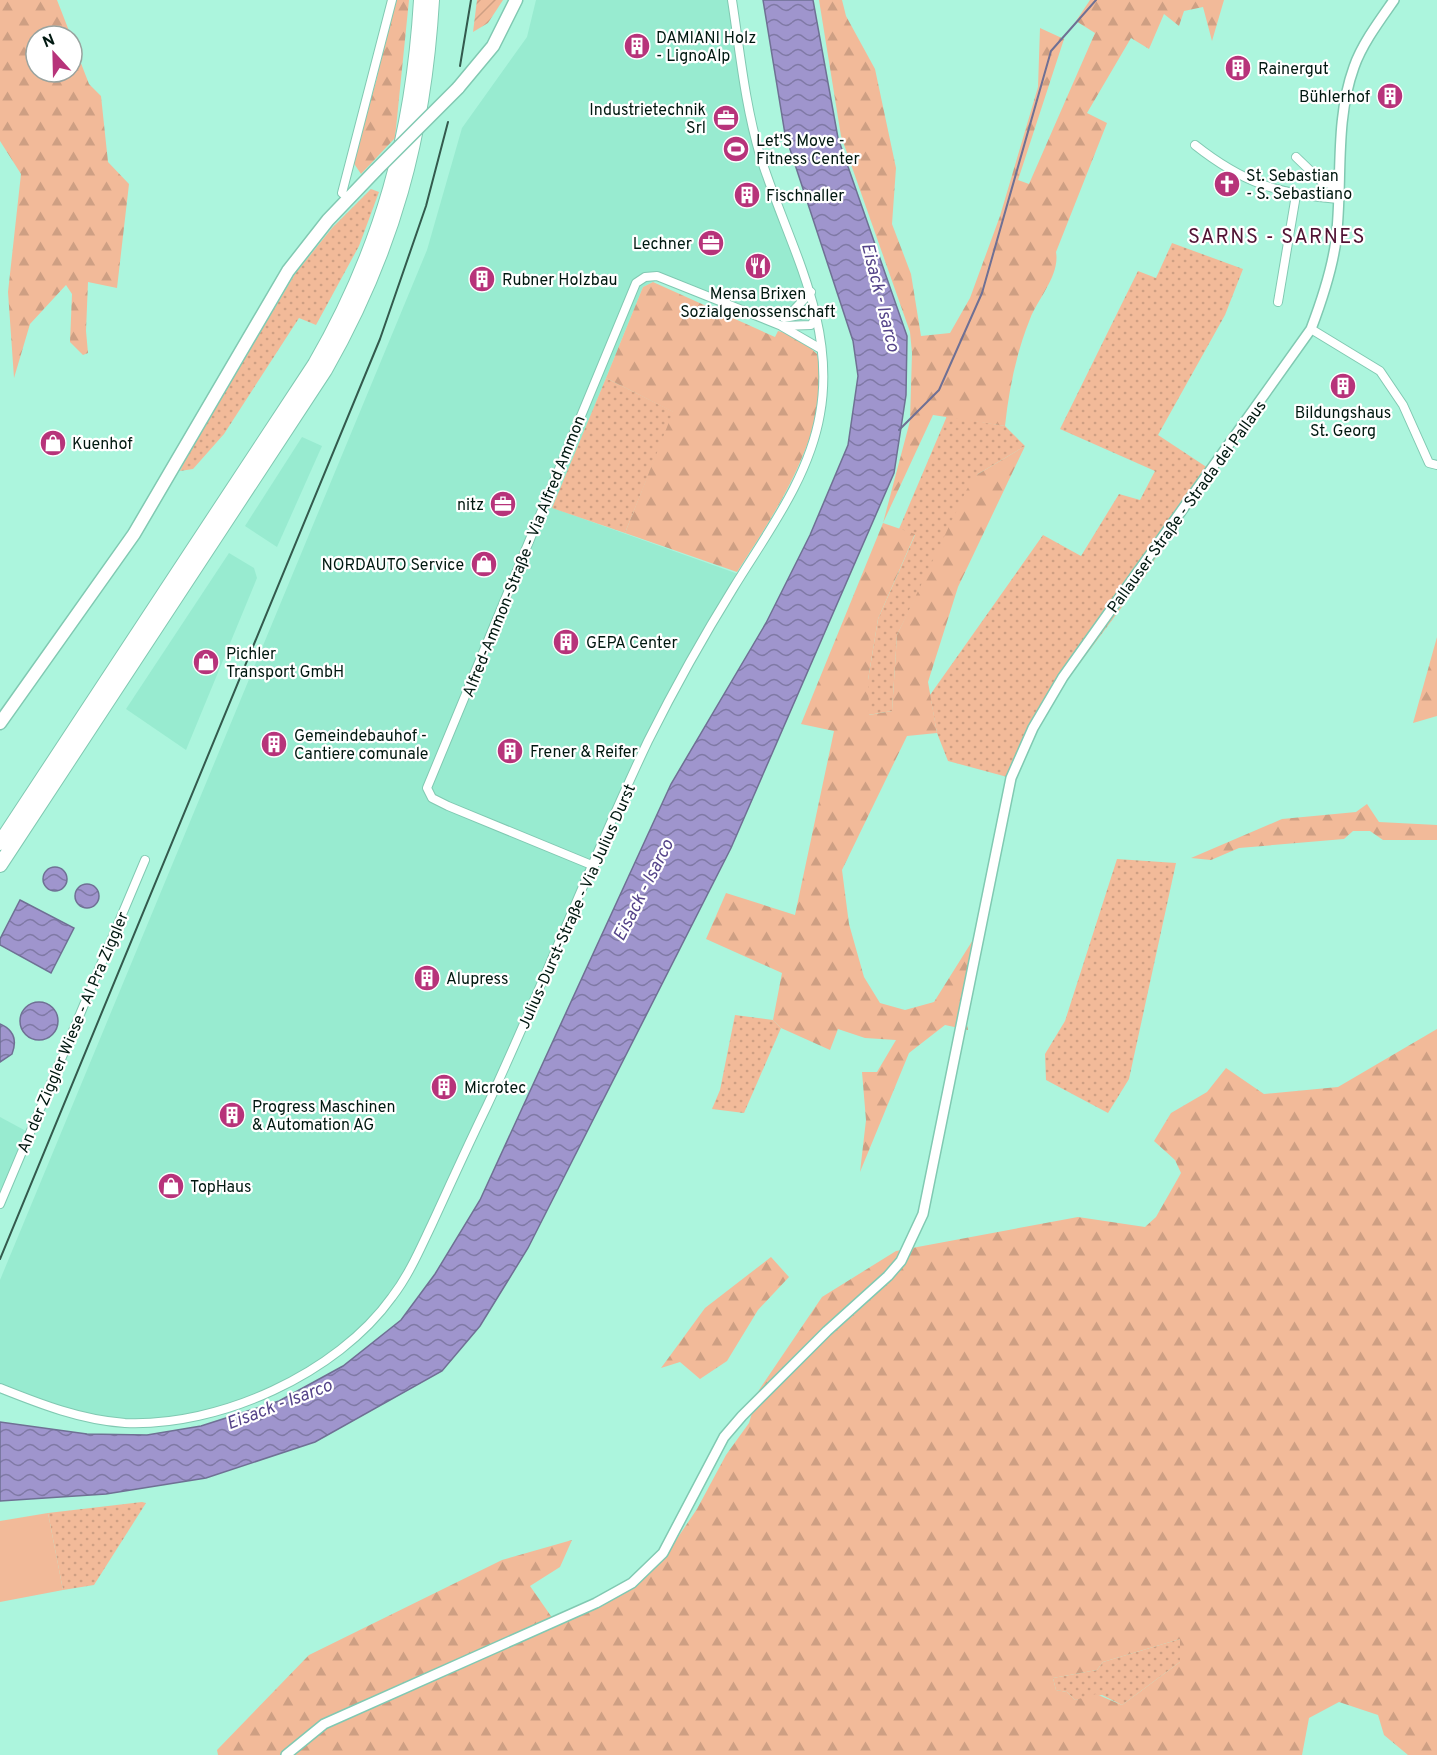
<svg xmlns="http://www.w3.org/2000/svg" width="1437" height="1755" font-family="Overpass,sans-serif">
<defs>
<pattern id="grass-dots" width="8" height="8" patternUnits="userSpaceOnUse" patternTransform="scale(1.5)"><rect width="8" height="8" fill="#f2ba99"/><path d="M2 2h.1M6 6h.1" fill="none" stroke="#ce9f83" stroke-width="1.8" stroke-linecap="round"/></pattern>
<pattern id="forest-firs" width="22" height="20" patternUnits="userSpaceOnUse" patternTransform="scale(1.5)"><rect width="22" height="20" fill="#f2ba99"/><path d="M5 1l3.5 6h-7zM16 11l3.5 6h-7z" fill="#ce9f83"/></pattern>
<pattern id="garden-furrows" width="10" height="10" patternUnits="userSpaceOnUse" patternTransform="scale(1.5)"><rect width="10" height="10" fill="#f2ba99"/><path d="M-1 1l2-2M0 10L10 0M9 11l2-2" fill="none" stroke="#ce9f83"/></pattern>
<pattern id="water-waves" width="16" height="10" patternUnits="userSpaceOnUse" patternTransform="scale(1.5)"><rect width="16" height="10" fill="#9f95cd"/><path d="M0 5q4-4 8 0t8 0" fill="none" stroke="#7f79a5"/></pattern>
</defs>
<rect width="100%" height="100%" fill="#acf5dd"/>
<g fill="#98ebd0">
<polygon points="536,0 732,0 753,126 811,292 800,305 767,320 659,279 643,287 553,508 741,575 648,742 407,1274 377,1317 312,1372 227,1407 168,1420 99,1420 0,1388 0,1280 427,250 462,128 527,37"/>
<polygon points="302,437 322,446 277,547 245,526"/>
<polygon points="229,553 254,568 257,578 186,750 126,709"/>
<polygon points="0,1117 26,1131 0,1193"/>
</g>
<g fill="url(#grass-dots)">
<polygon points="371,189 379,192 359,246 316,325 299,318 224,434 193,469 180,471 190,450 295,274 332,228"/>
<polygon points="1172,243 1243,269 1225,315 1158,435 1211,470 1191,498 1145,576 1059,691 1037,726 1011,778 948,761 937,733 930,695 1043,535 1081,556 1119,494 1140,500 1155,471 1060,429 1138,271 1156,278"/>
<polygon points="606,378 674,412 625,533 552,508"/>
<polygon points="947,416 1005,426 1025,446 978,474 897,635 892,711 868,715 868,680 878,619 915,535 899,529"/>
<polygon points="1117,859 1176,863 1129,1079 1108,1113 1046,1080 1045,1054 1065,1021"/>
<polygon points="735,1015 773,1020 781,1028 744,1113 712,1109 720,1090"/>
<polygon points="142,1502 146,1503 94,1585 63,1590 48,1513"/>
<polygon points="1180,1639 1180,1662 1122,1705 1102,1695 1075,1700 1067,1692 1056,1690 1053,1678 1097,1670 1103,1662"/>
</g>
<g fill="url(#forest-firs)" fill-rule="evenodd">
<polygon points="0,0 57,0 71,36 36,36 36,72 72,72 72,40 89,84 101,96 108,162 129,184 117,288 88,282 86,331 88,353 83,355 70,342 72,294 66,285 30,324 14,378 8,292 21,174 0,141"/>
<polygon points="387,0 409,0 395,138 361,174 353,162 377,78"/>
<path d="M819,0H842L846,16L875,69L896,168L892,224L911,274L921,336L950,333L970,298L1000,216L1038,87L1040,28L1064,39L1018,180L1029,184L1095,33L1076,21L1090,0H1224L1212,41L1203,7L1184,11L1179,26L1164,14L1149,49L1131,38L1087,113L1107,123L1056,252C1060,275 1039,297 1030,319C1016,354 1009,389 1005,426L933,415L883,523L915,534L878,619L868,680L869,715L892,711L897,635L967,489L978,474L1025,446L958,587L928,682L937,733L907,736L842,870L849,924L864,977L880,1003L905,1010L934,1002L981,927L964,1006L968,1030L945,1025L909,1053L860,1172L866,1120L862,1072H877L896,1040L865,1038L838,1029L830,1050L781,1028L773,1020L782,973L706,939L726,893L795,915L834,731L801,724L883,523L910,421L912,353L910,332L841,136Z"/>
<path d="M653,282L775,337L778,331L797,336L817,354C834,426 774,515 737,572L625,533L673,412L606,378L643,287Z"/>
<polygon points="1437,637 1437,716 1413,723"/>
<polygon points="1367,804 1379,822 1437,825 1437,840 1383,840 1370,831 1353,831 1344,839 1239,848 1211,860 1191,858 1282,819 1356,812"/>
<path d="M1437,1029V1755H1408L1384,1735L1378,1715L1339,1702L1309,1718L1302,1755H218L217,1750L309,1655L502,1560L572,1540L560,1567L530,1586L553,1619L630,1582L668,1552L697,1509L726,1455L749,1423L759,1390L822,1297L896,1251L1078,1217L1145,1227L1156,1217L1181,1173L1175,1160L1154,1141L1171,1113L1207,1092L1226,1068L1264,1094L1338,1087ZM1180,1639V1662L1122,1705L1096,1694L1075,1700L1067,1692L1056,1690L1053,1678L1097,1670L1103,1662Z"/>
<polygon points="771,1257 789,1277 758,1310 727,1361 700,1379 680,1362 661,1368 705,1308"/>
</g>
<polygon fill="url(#garden-furrows)" points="477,0 503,0 488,23 473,32"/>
<polygon fill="#f2ba99" points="48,1513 63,1590 0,1602 0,1521"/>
<g fill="url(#water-waves)" stroke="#6f7094" stroke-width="1.5">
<polygon points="763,0 813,0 838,138 907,336 906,395 894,473 731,848 528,1248 480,1326 442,1371 315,1442 206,1478 106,1494 0,1501 0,1422 87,1434 147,1435 201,1426 279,1401 343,1366 401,1320 435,1274 480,1200 671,784 766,623 810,535 848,445 858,376 853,341 785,134"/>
<circle cx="55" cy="879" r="12"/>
<circle cx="87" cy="896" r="12"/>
<polygon points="20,900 74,928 51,973 0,945 0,939"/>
<circle cx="39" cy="1021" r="19"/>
<path d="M0,1024C14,1030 17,1041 12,1054L0,1062Z"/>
</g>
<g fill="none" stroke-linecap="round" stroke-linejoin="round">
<polyline stroke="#6f7094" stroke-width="2" points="899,430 939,390 982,293 1051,51 1096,0"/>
<defs>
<g id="minor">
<path d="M1195,145C1243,183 1278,194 1338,199"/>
<polyline points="1296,157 1322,182 1339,187"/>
<polyline points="348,198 342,193 392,0"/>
<polyline points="1278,302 1296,195"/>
<polyline points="784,318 810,313 816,318"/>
<polyline points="769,319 791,313 811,292"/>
<polyline points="783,327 821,349"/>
<polyline points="1311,329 1380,371 1403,405 1429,463 1437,465"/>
<polyline points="594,866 448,806 432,798 427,788 636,283 645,277 657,276 782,326 811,325 816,318"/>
<polyline points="0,1204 145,860"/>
<path d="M0,1388C40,1404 81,1420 125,1423C219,1427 337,1374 392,1297C409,1275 420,1249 432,1224C450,1185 468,1145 487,1106C543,986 591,861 648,741C674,689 703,637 734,587C767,533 809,478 820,414C837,321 786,240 760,155C745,105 740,52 732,0"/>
</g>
<path id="tertiary" d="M286,1755L324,1724L596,1603L632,1583L663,1553L724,1437L742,1416L827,1331L888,1276L901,1261L923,1214L1011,778L1033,728L1063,677L1311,329C1322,300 1332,271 1336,240C1343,183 1334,122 1354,67C1362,44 1380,20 1394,0"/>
<g id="primary">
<polyline points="458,88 493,46 516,0"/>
<polyline points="0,723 134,534 288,271 328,220 376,170"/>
</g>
<g id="motorway">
<path d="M0,843L315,364C382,248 413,134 421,0"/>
<path d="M0,865L325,370C393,251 424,136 432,0"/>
</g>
</defs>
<use href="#minor" stroke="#81c9b2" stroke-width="10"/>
<use href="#tertiary" stroke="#81c9b2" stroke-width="12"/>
<use href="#primary" stroke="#81c9b2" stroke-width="15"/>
<use href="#motorway" stroke="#81c9b2" stroke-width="16"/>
<use href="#minor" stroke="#fff" stroke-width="8"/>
<use href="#tertiary" stroke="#fff" stroke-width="9"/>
<use href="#primary" stroke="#fff" stroke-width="12"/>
<use href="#motorway" stroke="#fff" stroke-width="14"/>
<g stroke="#335a4d" stroke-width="2">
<polyline points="460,66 471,0"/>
<polyline points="0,1259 380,339 426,206 448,122"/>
</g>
<defs>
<polyline id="primary-bridge" points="376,170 458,88"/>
</defs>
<use href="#primary-bridge" stroke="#81c9b2" stroke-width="15" stroke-linecap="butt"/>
<use href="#primary-bridge" stroke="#fff" stroke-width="12"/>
</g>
<defs>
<symbol id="building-disc" viewBox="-11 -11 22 22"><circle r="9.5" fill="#b7337a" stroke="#fff"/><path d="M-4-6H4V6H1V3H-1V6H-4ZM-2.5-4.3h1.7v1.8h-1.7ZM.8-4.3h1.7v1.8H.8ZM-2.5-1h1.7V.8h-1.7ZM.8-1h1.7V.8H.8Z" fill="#fff"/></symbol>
<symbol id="office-disc" viewBox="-11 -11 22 22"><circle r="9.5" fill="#b7337a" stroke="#fff"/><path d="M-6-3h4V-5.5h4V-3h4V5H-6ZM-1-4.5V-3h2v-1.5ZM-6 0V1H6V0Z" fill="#fff"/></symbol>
<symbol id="stadium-disc" viewBox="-11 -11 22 22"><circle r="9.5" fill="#b7337a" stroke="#fff"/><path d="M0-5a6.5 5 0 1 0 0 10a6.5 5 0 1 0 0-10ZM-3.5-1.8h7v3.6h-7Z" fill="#fff"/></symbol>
<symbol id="church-disc" viewBox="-11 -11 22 22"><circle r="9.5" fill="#b7337a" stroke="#fff"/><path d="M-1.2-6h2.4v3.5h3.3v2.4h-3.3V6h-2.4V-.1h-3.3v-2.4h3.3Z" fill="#fff"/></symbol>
<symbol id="restaurant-disc" viewBox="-11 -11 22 22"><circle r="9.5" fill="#b7337a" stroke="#fff"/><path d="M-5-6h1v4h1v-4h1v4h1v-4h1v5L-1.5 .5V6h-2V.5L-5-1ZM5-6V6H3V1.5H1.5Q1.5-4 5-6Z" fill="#fff"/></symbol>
<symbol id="shop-disc" viewBox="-11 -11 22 22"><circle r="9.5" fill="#b7337a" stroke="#fff"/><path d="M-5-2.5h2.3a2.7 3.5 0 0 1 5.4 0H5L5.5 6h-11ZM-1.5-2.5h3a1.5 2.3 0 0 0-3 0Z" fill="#fff"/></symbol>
</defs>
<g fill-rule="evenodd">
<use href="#building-disc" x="622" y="31" width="30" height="30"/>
<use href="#building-disc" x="1223" y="53" width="30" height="30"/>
<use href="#building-disc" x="1375" y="81" width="30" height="30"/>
<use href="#office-disc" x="711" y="103" width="30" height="30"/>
<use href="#stadium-disc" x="721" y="134" width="30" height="30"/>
<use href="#church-disc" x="1212" y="169" width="30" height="30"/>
<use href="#building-disc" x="732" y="180" width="30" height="30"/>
<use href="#office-disc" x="696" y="228" width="30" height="30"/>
<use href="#restaurant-disc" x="743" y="251" width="30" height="30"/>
<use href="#building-disc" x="467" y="264" width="30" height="30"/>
<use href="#building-disc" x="1328" y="371" width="30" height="30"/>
<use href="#shop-disc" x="38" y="428" width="30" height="30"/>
<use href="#office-disc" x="488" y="489" width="30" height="30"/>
<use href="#shop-disc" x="469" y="549" width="30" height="30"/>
<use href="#building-disc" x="551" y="627" width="30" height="30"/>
<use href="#shop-disc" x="191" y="647" width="30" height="30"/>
<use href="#building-disc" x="259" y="729" width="30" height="30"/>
<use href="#building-disc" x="495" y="736" width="30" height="30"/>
<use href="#building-disc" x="412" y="963" width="30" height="30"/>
<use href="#building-disc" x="429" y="1072" width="30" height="30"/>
<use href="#building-disc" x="217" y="1100" width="30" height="30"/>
<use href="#shop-disc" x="156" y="1171" width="30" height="30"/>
</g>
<g text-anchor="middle" stroke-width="4.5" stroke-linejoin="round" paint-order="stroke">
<g font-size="16" fill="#001810" stroke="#fff" text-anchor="start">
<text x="656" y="43">DAMIANI Holz<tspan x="656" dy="18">- LignoAlp</tspan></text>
<text x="1258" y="74">Rainergut</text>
<text x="1370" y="102" text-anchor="end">Bühlerhof</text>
<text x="706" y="115" text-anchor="end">Industrietechnik<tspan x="706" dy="18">Srl</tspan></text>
<text x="756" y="146">Let'S Move -<tspan x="756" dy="18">Fitness Center</tspan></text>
<text x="1246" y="181">St. Sebastian<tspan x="1246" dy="18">- S. Sebastiano</tspan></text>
<text x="766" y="201">Fischnaller</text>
<text x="692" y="249" text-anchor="end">Lechner</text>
<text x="502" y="285">Rubner Holzbau</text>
<text x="758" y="299" text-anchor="middle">Mensa Brixen<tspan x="758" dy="18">Sozialgenossenschaft</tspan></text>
<text x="1343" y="418" text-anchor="middle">Bildungshaus<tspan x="1343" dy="18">St. Georg</tspan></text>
<text x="72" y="449">Kuenhof</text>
<text x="484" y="510" text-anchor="end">nitz</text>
<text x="464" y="570" text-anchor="end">NORDAUTO Service</text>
<text x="586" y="648">GEPA Center</text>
<text x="226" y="659">Pichler<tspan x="226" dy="18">Transport GmbH</tspan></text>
<text x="294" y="741">Gemeindebauhof -<tspan x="294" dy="18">Cantiere comunale</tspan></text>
<text x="530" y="757">Frener &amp; Reifer</text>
<text x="446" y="984">Alupress</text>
<text x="464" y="1093">Microtec</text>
<text x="252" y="1112">Progress Maschinen<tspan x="252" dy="18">&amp; Automation AG</tspan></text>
<text x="190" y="1192">TopHaus</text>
</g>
<g font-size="16" fill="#001810" stroke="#fff">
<text transform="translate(1186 506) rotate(-54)" y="6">Pallauser Straße - Strada dei Pallaus</text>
<text transform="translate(523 556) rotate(-68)" y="6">Alfred-Ammon-Straße - Via Alfred Ammon</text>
<text transform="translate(576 906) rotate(-66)" y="6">Julius-Durst-Straße - Via Julius Durst</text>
<text transform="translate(72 1032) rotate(-67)" y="6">An der Ziggler Wiese - Al Pra Ziggler</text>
</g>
<g font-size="18" font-style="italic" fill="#544389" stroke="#fff">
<text transform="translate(881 297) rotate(76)" y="6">Eisack - Isarco</text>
<text transform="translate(643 890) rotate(-63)" y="6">Eisack - Isarco</text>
<text transform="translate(279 1404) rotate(-21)" y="6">Eisack - Isarco</text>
</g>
<g font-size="20" letter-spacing="1.5" fill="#511233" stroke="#fff">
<text x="1277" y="243">SARNS - SARNES</text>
</g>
</g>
<g transform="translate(54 54) rotate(338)"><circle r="28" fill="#ffffff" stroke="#99a39f" stroke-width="1.5"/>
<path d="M0-4.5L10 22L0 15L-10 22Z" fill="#b7337a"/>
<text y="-9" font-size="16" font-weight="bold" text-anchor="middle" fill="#001810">N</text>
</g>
</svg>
